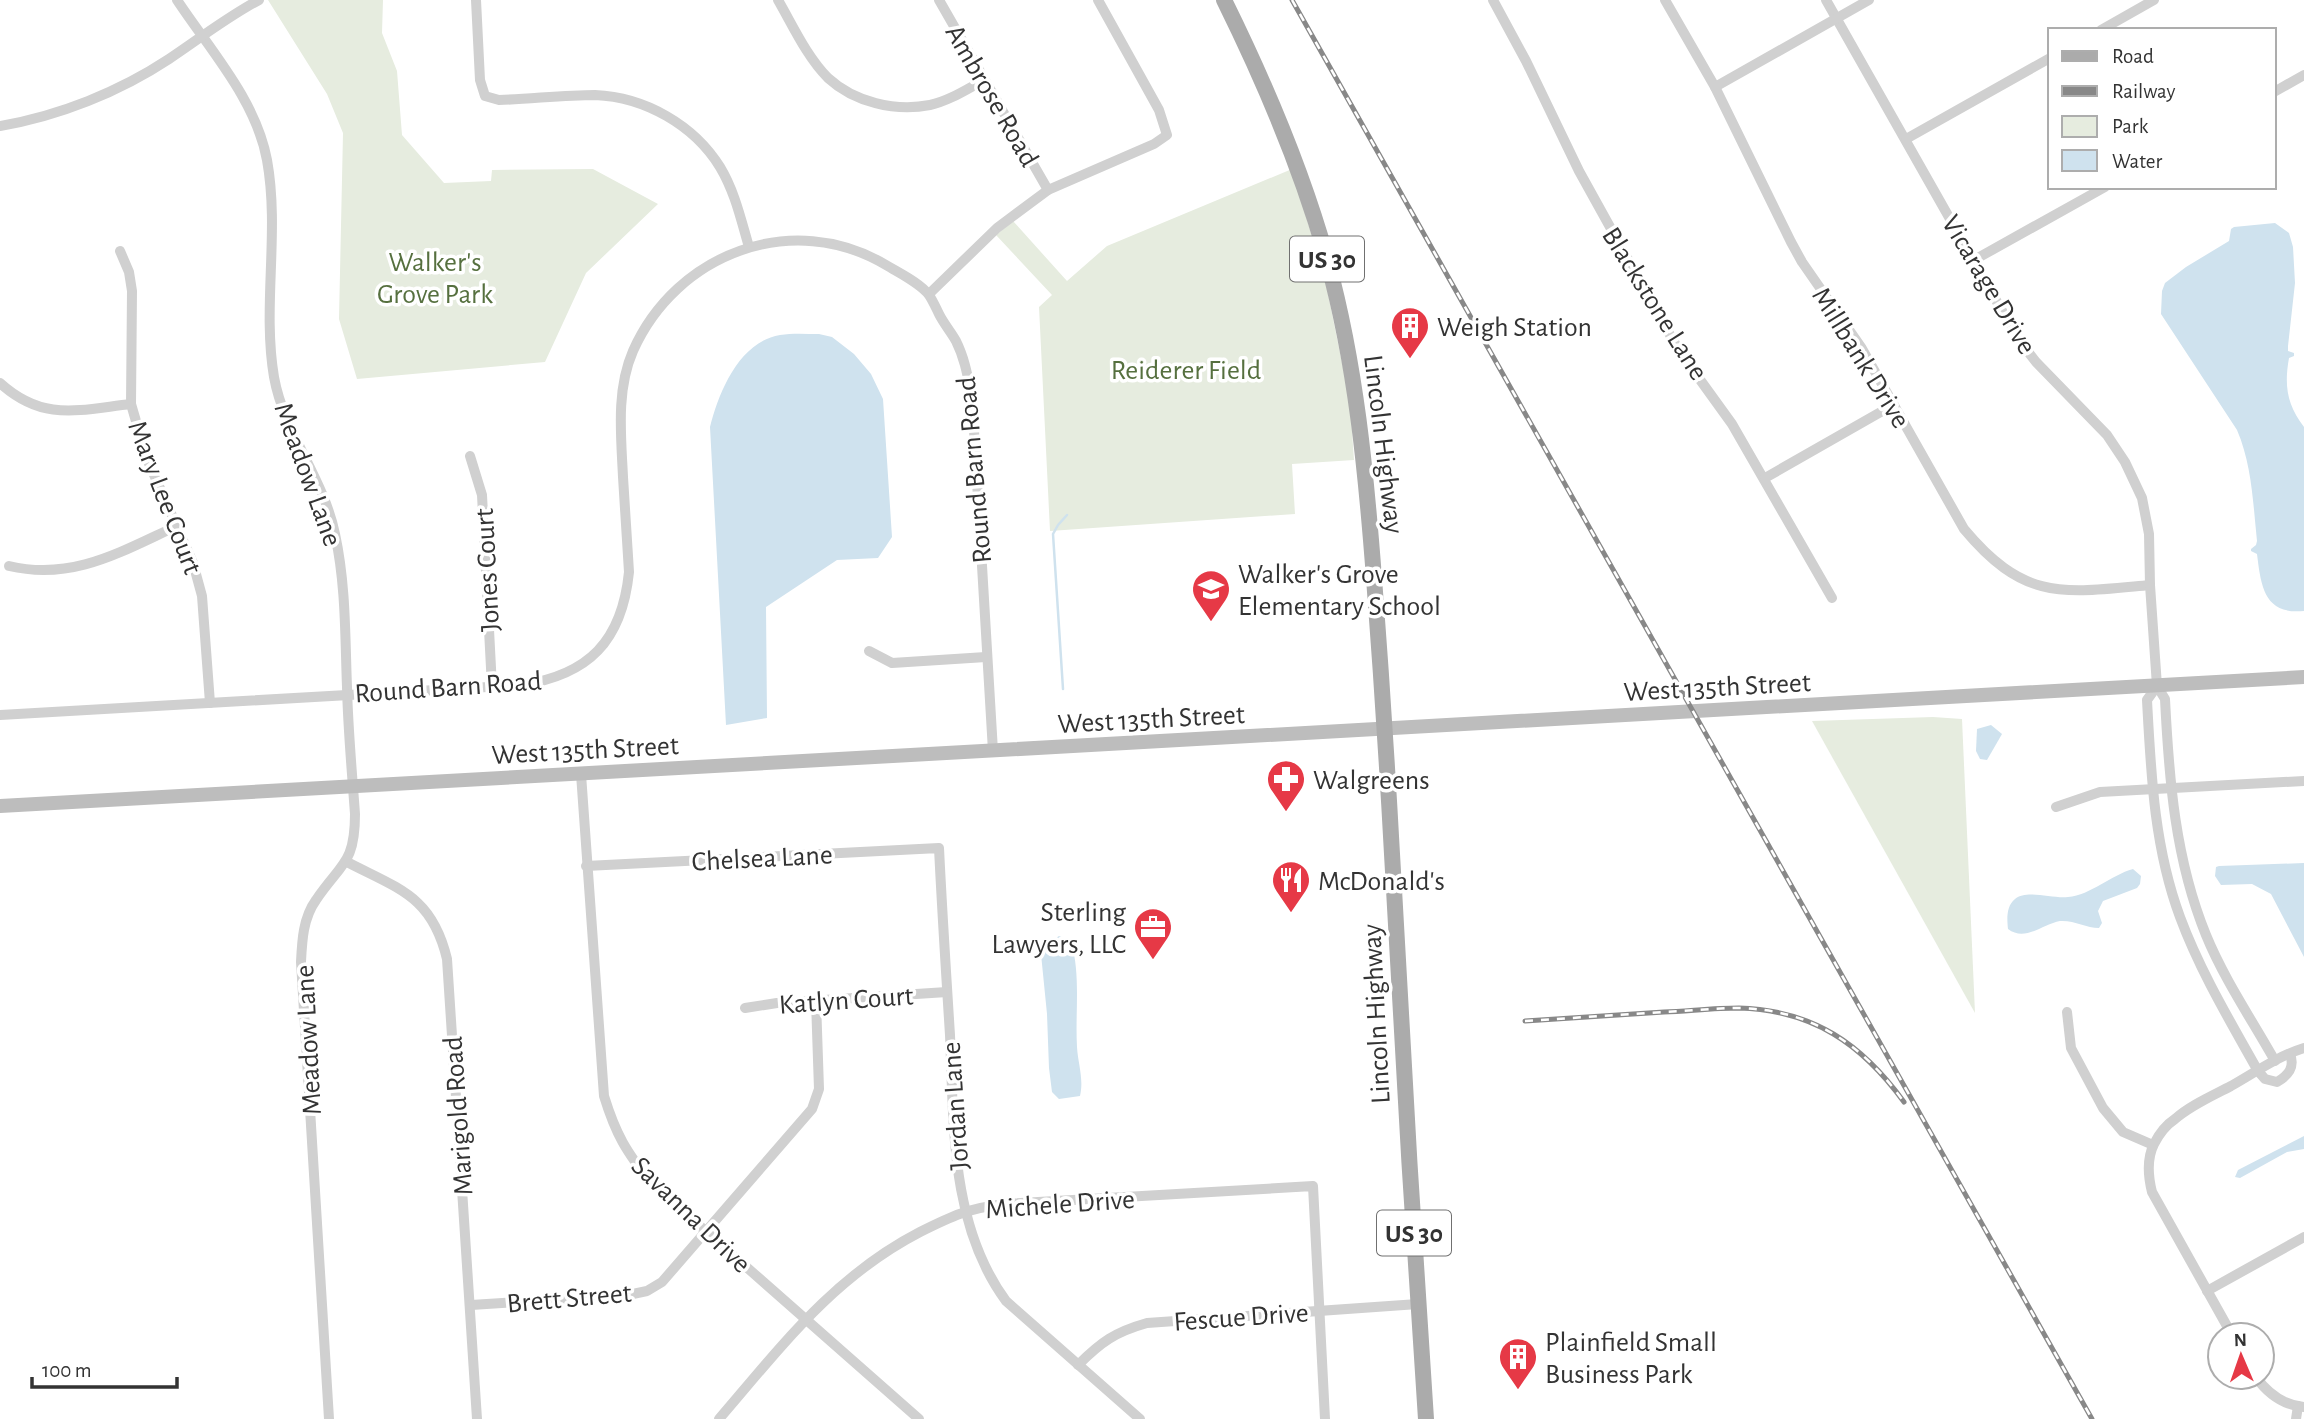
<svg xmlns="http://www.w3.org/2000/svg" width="2304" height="1419" font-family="'Alegreya Sans',sans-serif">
<rect width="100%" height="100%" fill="#fff"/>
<g fill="#e6ecdf">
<polygon points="268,0 383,0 382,33 397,71 402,135 444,183 491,181 492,170 593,169 658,204 586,273 545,362 357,379 339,319 343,133 327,94"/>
<polygon points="1292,169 1326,284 1350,402 1354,460 1292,464 1295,514 1050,531 1039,307 1052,295 996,235 1013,221 1067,281 1107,246"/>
<polygon points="1933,717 1962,719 1975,1013 1812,721"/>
</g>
<g fill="#cfe2ee">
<path d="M2275,223L2289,233L2293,247L2295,283L2288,346V351L2294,353V356L2289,358C2284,386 2287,405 2304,427V611C2264,615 2261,586 2257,554L2251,551V549L2256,545L2257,541C2253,503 2252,465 2237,430L2161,314L2162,291L2165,283L2186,267L2229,241L2231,229L2234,227Z"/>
<path d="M819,334L832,337L854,354L871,374L883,399L892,537L878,558L837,560L766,607L767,718L726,725L710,427C719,392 739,342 780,335C792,333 806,334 819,334Z"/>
<polygon points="1991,725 2002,734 1987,760 1980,759 1976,751 1977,729"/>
<polygon points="2304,863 2304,957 2271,894 2252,884 2221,885 2215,876 2216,867 2219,866"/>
<path d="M2133,869L2141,876L2140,884L2137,888L2103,901L2098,911L2102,923L2099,928C2086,928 2074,920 2060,921C2043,924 2025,942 2008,929C2007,920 2006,906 2015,899C2027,889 2053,899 2068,897C2091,895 2111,875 2133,869Z"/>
<path d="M1059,936L1071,941C1081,976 1075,1011 1077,1047C1078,1064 1084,1079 1080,1096L1059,1099L1052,1092L1049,1068L1047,1014L1041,954L1047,944Z"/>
<polygon points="2304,1136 2304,1149 2287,1152 2240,1178 2235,1177 2238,1170"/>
</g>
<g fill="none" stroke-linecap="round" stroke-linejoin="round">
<polyline stroke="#cfe2ee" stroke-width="2.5" points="1063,689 1053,534 1058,525 1067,515"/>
<g stroke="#d0d0d0" stroke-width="10">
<path d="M177,0C210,50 256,100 267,160C280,232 262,306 274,377C284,433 324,479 335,534C346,585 345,636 347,687C348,730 352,772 355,814C355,864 341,863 316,900C303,918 302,941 301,962L329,1419"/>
<path d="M476,0L480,80L485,96L499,100C531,99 564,95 595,95C645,97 694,125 720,167C735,192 741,220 749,247"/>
<path d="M778,0C793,26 807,57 828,78C854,102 895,112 930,105C949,101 967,89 984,80"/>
<polyline points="939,0 1048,190"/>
<polyline points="1493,0 1526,61 1579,171 1666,328 1680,352 1732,424 1832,598"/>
<path d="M1665,0L1715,87L1791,242L1802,262L1861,347L1964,529C2025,602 2063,593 2150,585"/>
<path d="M1826,0L2018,339L2036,362L2107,435L2125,462L2142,498L2149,534L2150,585L2157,686L2165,699C2169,779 2175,859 2206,935C2224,979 2252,1020 2275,1061"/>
<polyline points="2101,30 2154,0"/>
<polyline points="1715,87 1869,0"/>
<polyline points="2274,92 2304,75"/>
<path d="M0,126C59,116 119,92 169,59C199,39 227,17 259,0"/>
<polyline points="1906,139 2050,58"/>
<polyline points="120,251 129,272 132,291 131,404 147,459 193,563 202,596 210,703"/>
<polyline points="1974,260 2105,187"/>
<polyline points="929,294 997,228 1048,190 1154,144 1167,135 1159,110 1098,0"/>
<path d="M0,383C43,422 78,410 131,404"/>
<polyline points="470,456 482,495 492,687"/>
<polyline points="1765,478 1893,405"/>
<path d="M9,566C73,581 120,552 177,526"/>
<polyline points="869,651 892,663 986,657"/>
<path d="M2157,686L2147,700C2151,774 2154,847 2180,917C2200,971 2230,1021 2258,1071L2265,1079L2277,1082C2289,1075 2295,1067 2290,1054"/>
<path d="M0,715L521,685C589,675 622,641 629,572C627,540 625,509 623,477C621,435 616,390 633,351C676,254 792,209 886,265C899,273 920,283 929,295C933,301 936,308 939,314C944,324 951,332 956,341C965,359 968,378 972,397L993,751"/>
<path d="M581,774L604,1096C616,1135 626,1151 651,1183L919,1419"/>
<polyline points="2056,807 2100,792 2304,781"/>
<path d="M347,862C399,889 432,896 447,959L477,1419"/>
<path d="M586,866L939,848C942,910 946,972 950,1035C954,1125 950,1225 1006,1301L1140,1419"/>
<polyline points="745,1008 777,1003 947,992"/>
<polyline points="2067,1012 2071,1048 2103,1108 2123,1132 2153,1145"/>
<polyline points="2207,1291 2304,1237"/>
<polyline points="471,1305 628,1295 647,1291 662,1282 812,1109 819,1089 816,1001"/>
<path d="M2232,1335L2152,1192C2148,1176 2147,1158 2154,1144C2159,1134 2166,1125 2175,1119C2191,1105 2212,1096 2231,1086C2254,1073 2278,1056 2304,1048"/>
<path d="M1078,1365C1101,1342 1115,1332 1147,1323L1418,1304"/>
<path d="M2256,1377C2268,1394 2283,1405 2304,1407"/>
<path d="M719,1419C781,1347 833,1277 920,1232C952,1216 969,1208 1005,1204L1313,1186L1325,1419"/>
<polyline points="2296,1419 2298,1406"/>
</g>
<polyline stroke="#bdbdbd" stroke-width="14" points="0,806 2304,677"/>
<path stroke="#ababab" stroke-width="16" d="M1224,0C1266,85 1303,172 1328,263C1356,366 1366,472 1374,578C1381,670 1387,762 1392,854C1402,1042 1413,1231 1426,1419"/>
<defs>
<g id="rail">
<polyline points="1292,0 2092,1419"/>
<path d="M1525,1021C1571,1018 1617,1015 1664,1012C1689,1011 1714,1008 1739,1008C1813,1010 1862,1044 1904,1102"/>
</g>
</defs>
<use href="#rail" stroke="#888" stroke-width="5"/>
<use href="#rail" stroke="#fff" stroke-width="2.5" stroke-dasharray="8" stroke-linecap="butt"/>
</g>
<defs>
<symbol id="building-pin" viewBox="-11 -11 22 30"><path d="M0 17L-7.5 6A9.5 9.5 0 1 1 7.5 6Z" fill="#e63946" stroke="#fff"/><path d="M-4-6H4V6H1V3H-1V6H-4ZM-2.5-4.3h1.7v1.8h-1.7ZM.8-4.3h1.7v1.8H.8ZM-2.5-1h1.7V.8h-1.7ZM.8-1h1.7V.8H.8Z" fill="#fff"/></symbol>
<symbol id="school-pin" viewBox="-11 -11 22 30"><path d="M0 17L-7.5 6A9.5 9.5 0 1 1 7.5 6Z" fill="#e63946" stroke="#fff"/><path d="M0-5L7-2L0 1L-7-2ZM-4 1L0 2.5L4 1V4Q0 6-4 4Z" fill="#fff"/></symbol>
<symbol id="pharmacy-pin" viewBox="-11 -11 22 30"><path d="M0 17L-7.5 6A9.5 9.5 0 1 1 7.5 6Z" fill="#e63946" stroke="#fff"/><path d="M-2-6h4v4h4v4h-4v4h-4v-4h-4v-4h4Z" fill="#fff"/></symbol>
<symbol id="restaurant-pin" viewBox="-11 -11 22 30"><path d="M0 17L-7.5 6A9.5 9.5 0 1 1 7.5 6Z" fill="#e63946" stroke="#fff"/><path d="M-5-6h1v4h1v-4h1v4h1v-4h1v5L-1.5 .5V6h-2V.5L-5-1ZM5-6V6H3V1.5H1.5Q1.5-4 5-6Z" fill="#fff"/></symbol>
<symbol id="office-pin" viewBox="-11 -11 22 30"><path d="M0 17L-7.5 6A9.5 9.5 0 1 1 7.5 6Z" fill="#e63946" stroke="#fff"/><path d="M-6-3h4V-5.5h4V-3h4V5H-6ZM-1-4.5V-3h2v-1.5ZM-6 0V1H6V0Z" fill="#fff"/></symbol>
</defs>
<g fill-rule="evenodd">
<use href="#building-pin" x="1388" y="304" width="44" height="60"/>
<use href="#school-pin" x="1189" y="567" width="44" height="60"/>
<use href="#pharmacy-pin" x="1264" y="757" width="44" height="60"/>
<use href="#restaurant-pin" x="1269" y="858" width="44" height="60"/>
<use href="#office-pin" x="1131" y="905" width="44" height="60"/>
<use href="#building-pin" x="1496" y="1335" width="44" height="60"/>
</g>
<g text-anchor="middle" stroke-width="7" stroke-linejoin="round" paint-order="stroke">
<g fill="#fff" stroke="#707070" stroke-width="2">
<rect x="1290" y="236.5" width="74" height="45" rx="5"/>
<rect x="1377" y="1210.5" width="74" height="45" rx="5"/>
</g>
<g font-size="26" font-weight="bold" fill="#333">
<text x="1327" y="268">US 30</text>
<text x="1414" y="1242">US 30</text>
</g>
<g font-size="28" fill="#333" stroke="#fff">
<text transform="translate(993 95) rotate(60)" y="10">Ambrose Road</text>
<text transform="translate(1990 284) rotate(59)" y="10">Vicarage Drive</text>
<text transform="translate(1656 303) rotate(58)" y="10">Blackstone Lane</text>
<text transform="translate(1862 357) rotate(58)" y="10">Millbank Drive</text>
<text transform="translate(1385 444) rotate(83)" y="10">Lincoln Highway</text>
<text transform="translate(973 470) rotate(-95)" y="10">Round Barn Road</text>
<text transform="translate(309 474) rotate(70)" y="10">Meadow Lane</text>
<text transform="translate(166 497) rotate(69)" y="10">Mary Lee Court</text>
<text transform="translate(486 570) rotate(-93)" y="10">Jones Court</text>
<text transform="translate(448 686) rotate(-4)" y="10">Round Barn Road</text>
<text transform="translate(1717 686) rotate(-3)" y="10">West 135th Street</text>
<text transform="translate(1151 718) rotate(-3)" y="10">West 135th Street</text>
<text transform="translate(585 749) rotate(-3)" y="10">West 135th Street</text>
<text transform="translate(762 857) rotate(-3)" y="10">Chelsea Lane</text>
<text transform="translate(846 999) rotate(-4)" y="10">Katlyn Court</text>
<text transform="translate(1375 1014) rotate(-93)" y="10">Lincoln Highway</text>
<text transform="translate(307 1040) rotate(-93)" y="10">Meadow Lane</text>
<text transform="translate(954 1106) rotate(-94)" y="10">Jordan Lane</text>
<text transform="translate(457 1116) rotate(-94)" y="10">Marigold Road</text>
<text transform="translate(1060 1203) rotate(-4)" y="10">Michele Drive</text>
<text transform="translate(692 1214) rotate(44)" y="10">Savanna Drive</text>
<text transform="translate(569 1297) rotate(-5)" y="10">Brett Street</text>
<text transform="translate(1241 1316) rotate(-4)" y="10">Fescue Drive</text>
</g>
<g font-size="28" fill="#56703f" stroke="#fff">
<text x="435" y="271">Walker's<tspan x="435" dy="32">Grove Park</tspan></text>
<text x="1186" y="379">Reiderer Field</text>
</g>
<g font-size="28" fill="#333" stroke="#fff" text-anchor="start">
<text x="1437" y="336">Weigh Station</text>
<text x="1238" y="583">Walker's Grove<tspan x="1238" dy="32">Elementary School</tspan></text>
<text x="1313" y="789">Walgreens</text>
<text x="1318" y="890">McDonald's</text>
<text x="1126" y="921" text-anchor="end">Sterling<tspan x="1126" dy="32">Lawyers, LLC</tspan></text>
<text x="1545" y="1351">Plainfield Small<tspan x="1545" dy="32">Business Park</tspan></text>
</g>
</g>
<rect x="2048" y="28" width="228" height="161" fill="#ffffff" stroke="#adadad" stroke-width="2"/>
<rect x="2062" y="51" width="35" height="10" fill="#ababab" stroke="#adadad" stroke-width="2"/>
<text x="2112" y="63" font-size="21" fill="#333333">Road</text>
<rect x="2062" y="86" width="35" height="10" fill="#888888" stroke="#adadad" stroke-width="2"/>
<text x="2112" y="98" font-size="21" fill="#333333">Railway</text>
<rect x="2062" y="116" width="35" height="21" fill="#e6ecdf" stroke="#adadad" stroke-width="2"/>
<text x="2112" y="133" font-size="21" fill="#333333">Park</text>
<rect x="2062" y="150" width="35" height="21" fill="#cfe2ee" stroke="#adadad" stroke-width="2"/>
<text x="2112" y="168" font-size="21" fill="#333333">Water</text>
<g transform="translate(2241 1356) rotate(358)"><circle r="33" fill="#ffffff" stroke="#adadad" stroke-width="2"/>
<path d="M0-5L12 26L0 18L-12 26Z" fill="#e63946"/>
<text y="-10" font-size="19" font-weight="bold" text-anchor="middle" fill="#333333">N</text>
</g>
<path d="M32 1377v10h145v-10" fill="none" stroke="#333333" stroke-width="3.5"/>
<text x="42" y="1377" font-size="21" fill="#333333" stroke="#ffffff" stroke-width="5" paint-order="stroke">100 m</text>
</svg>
